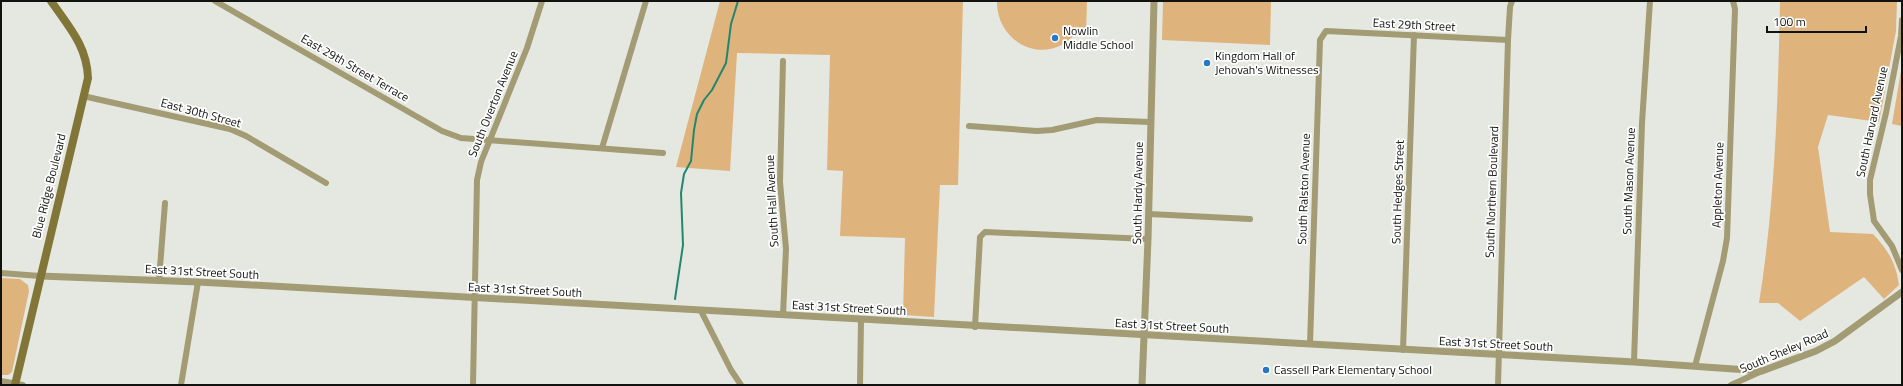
<svg xmlns="http://www.w3.org/2000/svg" width="1903" height="386" font-family="'Titillium Web',sans-serif">
<rect width="100%" height="100%" fill="#e5e8e0"/>
<g fill="#dfb37c">
<polygon points="720,1 963,1 958,185 940,185 934,317 903,315 905,238 840,236 843,171 827,170 830,55 737,53 730,171 676,167"/>
<path d="M997,1H1087L1086,34L1076,33C1047,68 996,44 997,1Z"/>
<polygon points="1163,1 1271,1 1270,45 1162,40"/>
<path d="M1780,1H1897L1896,31L1879,122L1828,115L1818,147L1830,232L1873,234C1888,250 1896,263 1899,285L1884,299L1864,277L1800,321L1778,303H1759C1775,204 1778,102 1780,1Z"/>
<polygon points="1902,65 1902,126 1892,124"/>
<polygon points="1,278 20,279 28,285 29,291 12,372 8,375 1,375"/>
</g>
<g fill="none" stroke-linecap="round" stroke-linejoin="round">
<polyline stroke="#248671" stroke-width="2" points="675,299 683,245 681,193 684,174 691,161 694,130 697,114 704,100 712,90 726,63 731,24 738,1"/>
<g stroke="#a29b73" stroke-width="6">
<polyline points="215,1 442,131 461,138 663,153"/>
<polyline points="1902,20 1901,36 1886,113 1870,180 1870,194 1874,221 1892,246 1902,270"/>
<polyline points="783,61 780,182 786,249 783,315"/>
<polyline points="83,96 230,129 246,136 326,183"/>
<polyline points="969,126 1037,131 1052,130 1097,120 1150,122"/>
<polyline points="602,148 646,1"/>
<polyline points="1149,214 1250,219"/>
<polyline points="1,273 40,276"/>
<polyline points="159,280 165,203"/>
<polyline points="701,311 731,370 741,385"/>
<polyline points="975,327 980,237 985,232 1148,239"/>
<polyline points="1310,344 1320,40 1326,31 1508,40"/>
<polyline points="1403,350 1414,35"/>
<polyline points="1634,362 1642,123 1650,1"/>
<polyline points="1695,366 1723,261 1727,238 1735,9 1733,1"/>
<polyline points="1,381 23,385"/>
<polyline points="181,385 198,282"/>
<polyline points="473,385 477,180 481,162 527,48 542,1"/>
<polyline points="860,385 861,319"/>
<polyline points="1498,385 1508,40 1510,7 1512,1"/>
<polyline points="1731,385 1762,371"/>
</g>
<g stroke="#a29b73" stroke-width="7">
<polyline points="40,276 198,282 1634,362 1762,371 1816,351 1835,341 1902,292"/>
<polyline points="1142,385 1148,239 1154,1"/>
</g>
<path stroke="#817538" stroke-width="8" d="M15,385L88,78C87,46 69,27 51,1"/>
</g>
<g fill="#2779c7" stroke="#fff" stroke-width="1.5">
<circle cx="1055" cy="38" r="4"/>
<circle cx="1207" cy="63" r="4"/>
<circle cx="1266" cy="370" r="4"/>
</g>
<g text-anchor="middle" stroke-width="3.5" stroke-linejoin="round" paint-order="stroke">
<g font-size="12" fill="#121310" stroke="#fff">
<text transform="translate(1414 25) rotate(3)" y="4">East 29th Street</text>
<text transform="translate(355 68) rotate(30)" y="4">East 29th Street Terrace</text>
<text transform="translate(493 104) rotate(-68)" y="4">South Overton Avenue</text>
<text transform="translate(201 113) rotate(15)" y="4">East 30th Street</text>
<text transform="translate(1872 122) rotate(-78)" y="4">South Harvard Avenue</text>
<text transform="translate(1629 181) rotate(-88)" y="4">South Mason Avenue</text>
<text transform="translate(1718 185) rotate(-88)" y="4">Appleton Avenue</text>
<text transform="translate(49 186) rotate(-76)" y="4">Blue Ridge Boulevard</text>
<text transform="translate(1304 189) rotate(-88)" y="4">South Ralston Avenue</text>
<text transform="translate(1398 192) rotate(-88)" y="4">South Hedges Street</text>
<text transform="translate(1492 192) rotate(-88)" y="4">South Northern Boulevard</text>
<text transform="translate(1138 193) rotate(-89)" y="4">South Hardy Avenue</text>
<text transform="translate(772 201) rotate(-93)" y="4">South Hall Avenue</text>
<text transform="translate(202 272) rotate(3)" y="4">East 31st Street South</text>
<text transform="translate(525 290) rotate(3)" y="4">East 31st Street South</text>
<text transform="translate(849 308) rotate(3)" y="4">East 31st Street South</text>
<text transform="translate(1172 326) rotate(3)" y="4">East 31st Street South</text>
<text transform="translate(1496 344) rotate(3)" y="4">East 31st Street South</text>
<text transform="translate(1784 351) rotate(-23)" y="4">South Sheley Road</text>
</g>
<g font-size="12" fill="#121310" stroke="#fff" text-anchor="start">
<text x="1063" y="35">Nowlin<tspan x="1063" dy="14">Middle School</tspan></text>
<text x="1215" y="60">Kingdom Hall of<tspan x="1215" dy="14">Jehovah's Witnesses</tspan></text>
<text x="1274" y="374">Cassell Park Elementary School</text>
</g>
</g>
<rect width="1903" height="386" fill="none" stroke="#121310" stroke-width="4"/>
<path d="M1767 26v6h99v-6" fill="none" stroke="#121310" stroke-width="2"/>
<text x="1773" y="26" font-size="12" fill="#121310" stroke="#ffffff" stroke-width="3" paint-order="stroke">100 m</text>
</svg>
